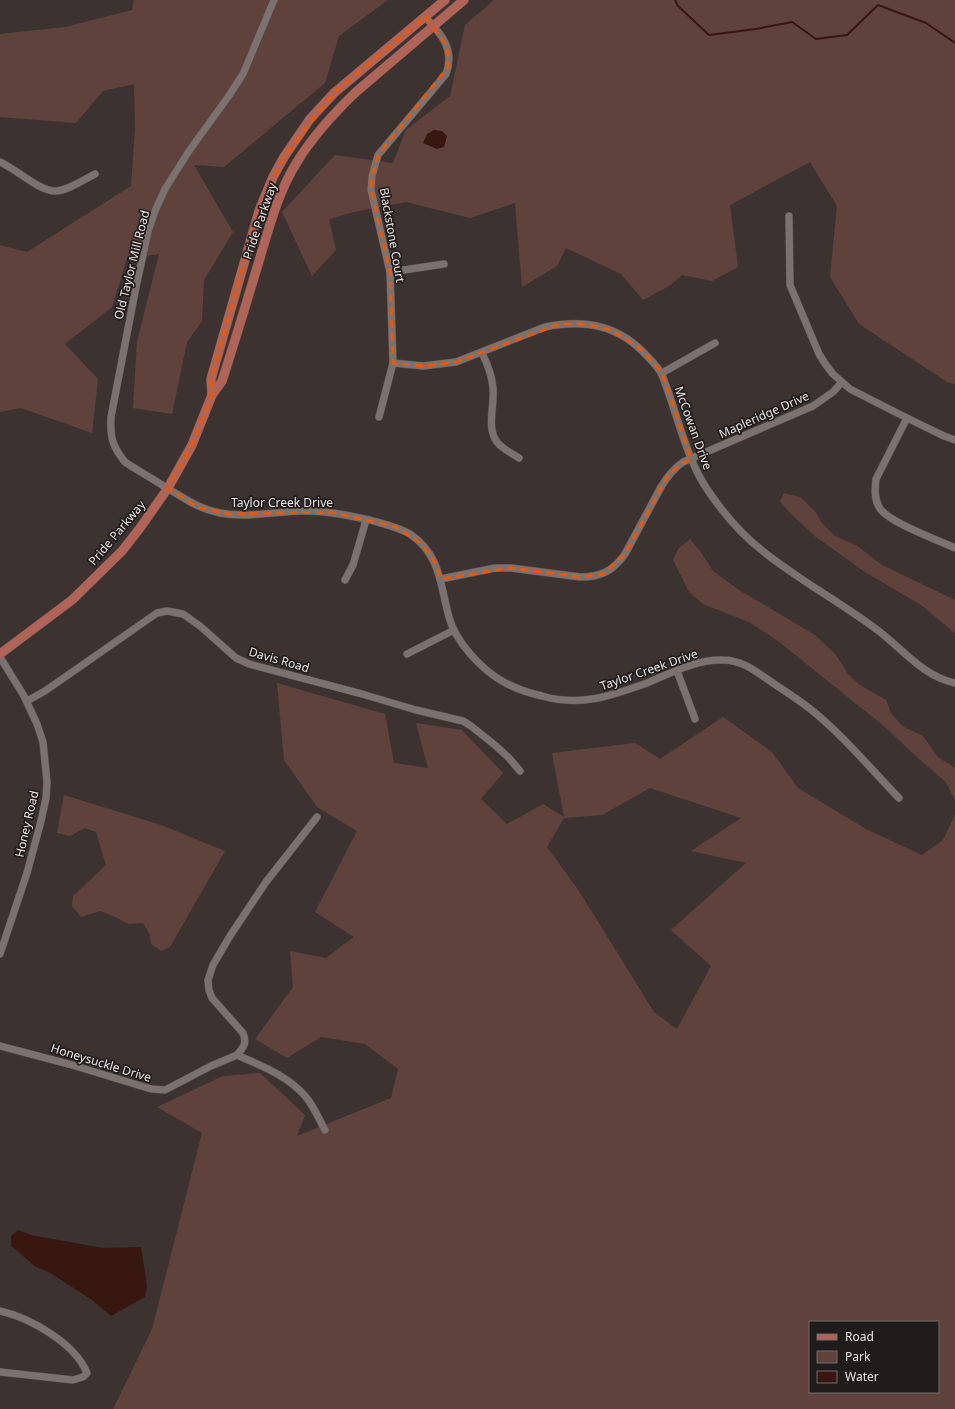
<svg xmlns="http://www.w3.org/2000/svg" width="955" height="1409" font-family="'Noto Sans',sans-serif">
<rect width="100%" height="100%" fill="#3c3331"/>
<g fill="#60423d" fill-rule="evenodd">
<polygon points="134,0 388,0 339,36 325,83 224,167 194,165 233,232 204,280 202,321 187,342 172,414 133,408 137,341 159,254 127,259 112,307 65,344 98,379 92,433 21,408 0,412 0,245 27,252 131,186 135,129 134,84 103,91 76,123 0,117 0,34 65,27 132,10"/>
<polygon points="494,0 955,0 955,384 947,382 859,324 830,277 837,206 810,162 730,205 738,267 712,281 682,275 669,286 643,300 621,274 566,248 557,266 522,287 515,203 470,218 406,202 354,212 329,219 336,250 312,276 282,212 335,155 393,163 406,130 450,96 465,25"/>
<polygon points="784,493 800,497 815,511 822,523 835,536 856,545 882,565 955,600 955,633 921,605 865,572 816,537 789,512 780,501"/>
<polygon points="690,539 700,551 713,571 739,590 815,635 836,655 848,674 860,685 886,700 891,713 902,726 923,736 938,757 955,768 955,800 946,782 919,759 885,727 778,641 749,622 703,604 689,592 673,560 678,549"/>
<path d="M277,683L385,714L394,763L428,768L416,723L462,730L503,773L481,799L507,824L543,804L564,817L552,753L635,743L660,759L723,717L772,752L798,788L866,829L922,855L943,840L955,815V1409H113L152,1329L202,1133L157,1107L223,1076L260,1073L305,1115L297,1136L391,1098L398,1069L365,1044L321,1037L287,1058L255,1039L293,987L290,951L326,958L354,937L315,912L357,831L317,807L284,760ZM650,788L741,818L691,851L746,863L671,930L711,966L677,1029L654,1012L579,891L547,847L564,818L602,815ZM810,1322H938V1392H810Z"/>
<polygon points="64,795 161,825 225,851 170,947 161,951 151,944 150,935 143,923 128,924 115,917 100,911 81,917 72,906 73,896 106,865 96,832 85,828 70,836 57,833"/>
</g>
<g fill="#381711">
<polygon points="434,130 442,131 447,136 444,147 437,149 423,143 427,134"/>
<polygon points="18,1230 31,1235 103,1248 141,1247 147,1285 145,1297 111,1316 92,1300 47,1271 36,1267 11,1246 11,1236"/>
</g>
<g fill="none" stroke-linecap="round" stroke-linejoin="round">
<polyline stroke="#381711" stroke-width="2" points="675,0 678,6 709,35 756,29 792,22 816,39 847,35 878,5 926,23 955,43"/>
<defs>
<g id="minor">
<path d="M274,0L243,74L228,97L189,151L165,189L155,211L148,232L136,287L111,417C110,437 112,446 125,462C138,471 152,478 165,487C185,498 196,508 220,513C246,518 274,512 300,511C324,510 346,515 370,520C384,524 398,527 410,534C441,555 440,585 449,617C455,641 481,669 502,681C514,688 529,693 542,696C580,707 611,696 647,683C671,673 697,659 723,660C742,660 755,671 770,681C783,690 796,698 809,708C841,733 870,768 899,798"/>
<path d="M0,162C16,169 39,191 55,191C67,191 85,179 95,174"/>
<polyline points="789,216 790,285 819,354 826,365 833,374 850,389 907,418 944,436 955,440"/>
<polyline points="390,272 444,264"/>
<path d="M482,353C487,363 492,376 493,388C495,404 486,428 497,442C502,449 512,453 519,458"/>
<path d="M393,363L423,366L456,362L545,327C585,319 619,325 647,356C652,361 659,368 662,375C677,412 686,460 709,492C724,514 743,536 764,552C799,580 840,602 876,629C902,648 922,676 955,683"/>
<polyline points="662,373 715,343"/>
<path d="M379,417L393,363L390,272L371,190L372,176L378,155L446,74C455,50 442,34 425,17"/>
<path d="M907,418L876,479C875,488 874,498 879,507C887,522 938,540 955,548"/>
<path d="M441,579L495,568H511L580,577C601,577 613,571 625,554L661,487C667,477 673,469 683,462L813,406L833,392L842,382"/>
<polyline points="345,580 353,565 366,520"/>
<polyline points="407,654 454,630"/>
<polyline points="0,657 24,696 37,724 43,742 47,782 46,798 41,821 27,873 0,954"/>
<polyline points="677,671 695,719"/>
<polyline points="27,701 45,691 157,613 167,611 183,614 200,626 236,658 249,664 362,694 416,710 463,721 471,726 496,746 509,758 520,771"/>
<path d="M0,1046L72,1065L151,1089L165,1090L211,1066L237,1055C262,1066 288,1076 306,1097C314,1107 319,1119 325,1130"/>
<path d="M237,1055C244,1047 247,1043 243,1033L212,998L209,990L208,980L213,965L230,936L266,882L317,817"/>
<path d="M0,1311C30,1318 75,1343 87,1373L83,1377L73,1380L0,1372"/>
</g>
<g id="major">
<polyline points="212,395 211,379 259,211 273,177 284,157 310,119 334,93 445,0"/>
<path d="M0,654L72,600L122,551L140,528L168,488L192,445L212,395L222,381C235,341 247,301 259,261C269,228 278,192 297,162C313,136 334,113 356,92L464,0"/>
</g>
</defs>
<use href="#minor" stroke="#574f4d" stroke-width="8"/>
<use href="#major" stroke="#574f4d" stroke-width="10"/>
<use href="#minor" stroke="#7b716e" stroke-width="7"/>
<use href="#major" stroke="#b06457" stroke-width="9"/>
</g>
<path fill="none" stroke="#e8590c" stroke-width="3" stroke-dasharray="8 5" stroke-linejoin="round" d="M425,17L447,46L448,67L378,155L372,176L371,190L390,272L393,363L423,366L456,362L560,324H585L611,330L641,349L662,373L691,459L678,466L667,477L625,554L603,574L580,577L511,568L441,579L435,563L422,544L396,527L331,512L229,514L197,507L168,488L192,445L212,395L211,379L259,211L284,157L334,93Z"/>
<g text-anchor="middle" stroke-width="3.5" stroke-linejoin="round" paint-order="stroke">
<g font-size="12" fill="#eae3e2" stroke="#201c1b">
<text transform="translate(260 221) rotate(-71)" y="4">Pride Parkway</text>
<text transform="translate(392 235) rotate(80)" y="4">Blackstone Court</text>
<text transform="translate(132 265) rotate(-76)" y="4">Old Taylor Mill Road</text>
<text transform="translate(764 415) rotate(-24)" y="4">Mapleridge Drive</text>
<text transform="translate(693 428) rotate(70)" y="4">McCowan Drive</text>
<text x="282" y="507">Taylor Creek Drive</text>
<text transform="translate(117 533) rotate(-50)" y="4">Pride Parkway</text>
<text transform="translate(279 660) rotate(16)" y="4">Davis Road</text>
<text transform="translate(649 670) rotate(-19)" y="4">Taylor Creek Drive</text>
<text transform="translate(27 824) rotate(-77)" y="4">Honey Road</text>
<text transform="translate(101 1063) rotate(17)" y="4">Honeysuckle Drive</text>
</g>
</g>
<rect x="809" y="1321" width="130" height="72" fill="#201c1b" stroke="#716c6b"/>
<rect x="817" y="1334" width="20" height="6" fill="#b06457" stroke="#716c6b"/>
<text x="845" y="1341" font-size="12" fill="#eae3e2">Road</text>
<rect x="817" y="1351" width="20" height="12" fill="#60423d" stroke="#716c6b"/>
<text x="845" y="1361" font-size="12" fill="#eae3e2">Park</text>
<rect x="817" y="1371" width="20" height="12" fill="#381711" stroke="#716c6b"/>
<text x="845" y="1381" font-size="12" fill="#eae3e2">Water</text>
</svg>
